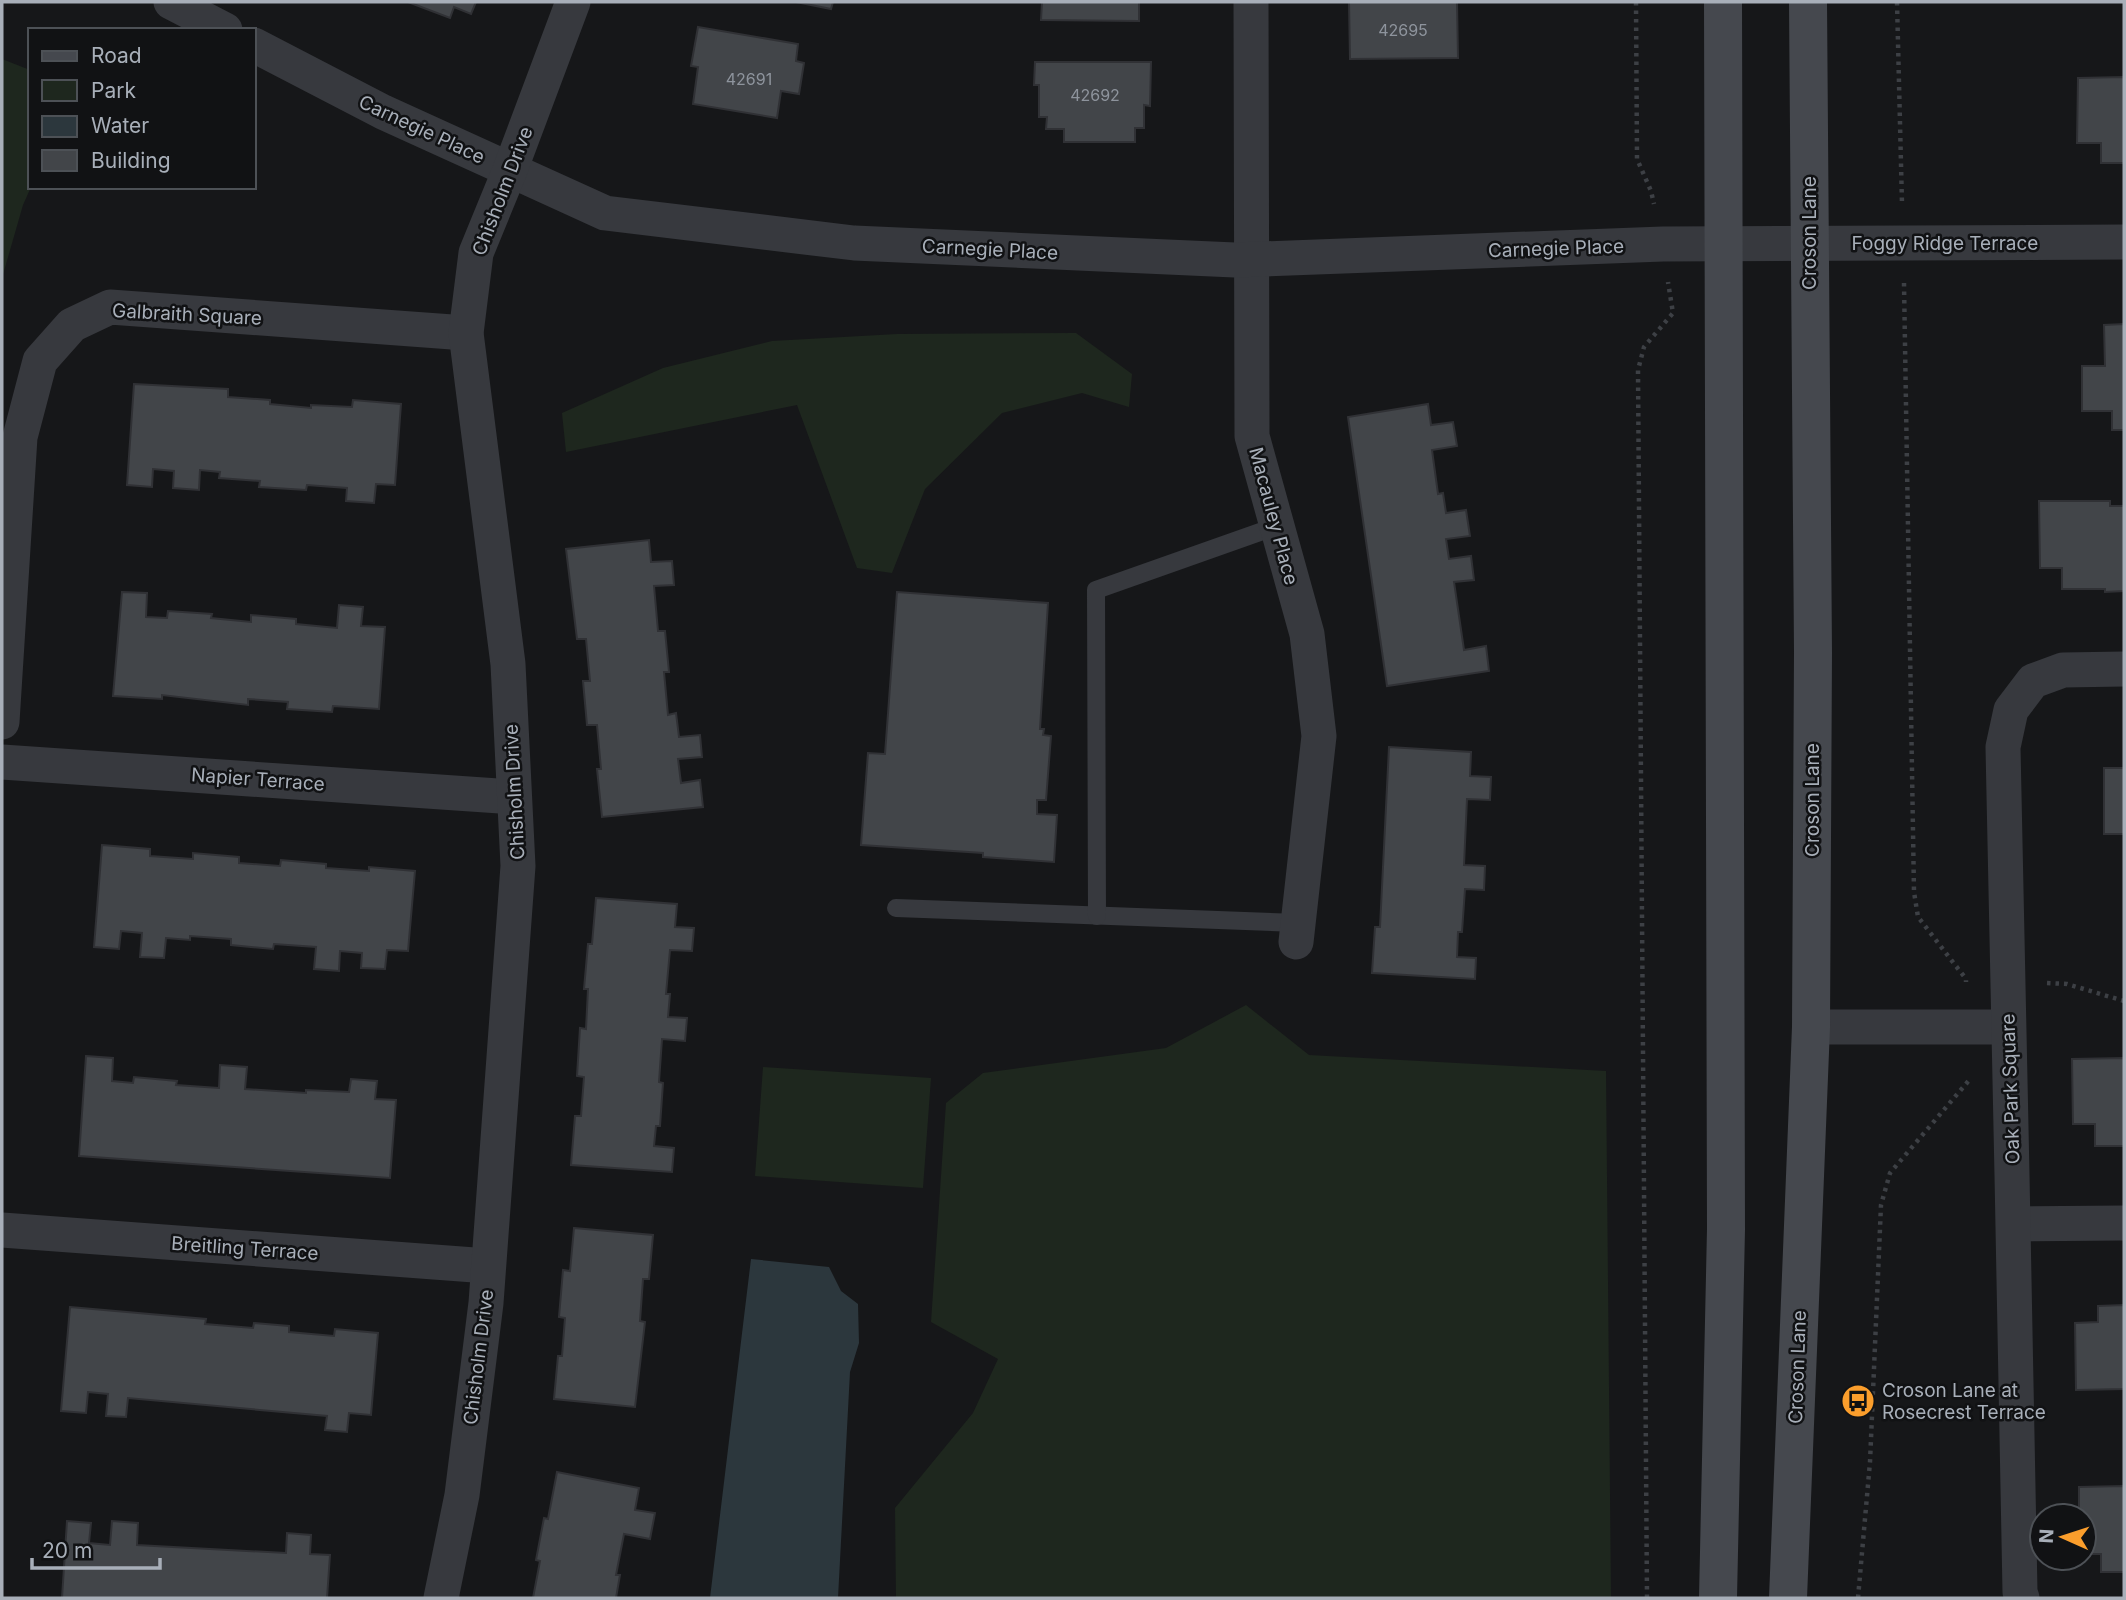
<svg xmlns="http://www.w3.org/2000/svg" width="2126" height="1600" font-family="Inter,sans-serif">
<rect width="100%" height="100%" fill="#161719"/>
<g fill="#1e271e">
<polygon points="2,59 30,70 31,187 23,205 2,278"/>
<polygon points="1076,333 1132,374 1129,407 1082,393 1002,413 925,489 892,573 857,568 797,405 566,452 562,413 663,368 772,341 897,334"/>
<polygon points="1246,1005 1309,1055 1606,1071 1611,1598 896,1598 895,1508 973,1413 998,1359 931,1322 946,1103 983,1073 1166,1048"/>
<polygon points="763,1067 931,1078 923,1188 755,1176"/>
</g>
<polygon fill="#2c373d" points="751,1259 829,1267 841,1291 858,1304 859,1343 850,1372 838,1598 710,1598"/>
<g fill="#424549" stroke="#303135" stroke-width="2">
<polygon points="408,2 476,2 471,14 454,7 450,18"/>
<polygon points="796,2 833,2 831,9"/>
<polygon points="1042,2 1139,2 1139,21 1041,20"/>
<polygon points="1349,2 1457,2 1458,58 1350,59"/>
<polygon points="698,27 798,44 796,61 804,63 799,94 781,91 777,118 693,104 698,67 691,66"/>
<polygon points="1035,62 1151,62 1150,106 1144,105 1144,128 1135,128 1135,142 1064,142 1064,129 1046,129 1047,117 1039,117 1039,85 1034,85"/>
<polygon points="2124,77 2124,163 2101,163 2101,143 2077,143 2078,78"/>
<polygon points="2124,324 2124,430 2112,430 2112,411 2082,411 2082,366 2105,366 2104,325"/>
<polygon points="134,384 228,389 228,397 270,400 270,404 311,408 311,405 352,407 353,400 401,404 395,485 376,484 374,503 346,501 347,488 307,485 306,490 259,487 260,481 219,478 220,472 200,470 199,490 173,488 174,471 153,469 152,487 127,485"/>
<polygon points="1428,404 1431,425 1453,422 1457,446 1432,450 1438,494 1443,493 1446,513 1466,510 1470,536 1446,539 1449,559 1471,556 1474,580 1454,582 1464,650 1486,646 1489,671 1387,686 1348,417"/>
<polygon points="2039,501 2110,501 2110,506 2124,506 2124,591 2105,592 2105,589 2062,589 2062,568 2040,568"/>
<polygon points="649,540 651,562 672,561 674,585 654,586 658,631 665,631 669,672 664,672 668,715 676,713 679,737 700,735 702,757 678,759 681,783 700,780 703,807 602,817 597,769 601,769 597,725 587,725 583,681 590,681 586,639 577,639 566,549"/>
<polygon points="122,592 147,593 146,617 167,618 168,611 212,614 211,618 251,622 251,615 296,619 296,624 337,628 339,605 363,607 361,626 385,627 379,709 333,706 332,712 287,709 288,702 248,699 248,705 162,695 162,699 113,696"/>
<polygon points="897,592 1048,603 1040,729 1044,729 1043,735 1051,736 1046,800 1037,800 1037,814 1057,815 1054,862 983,857 983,853 861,845 868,753 885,754"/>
<polygon points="1389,747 1471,752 1470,776 1491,777 1490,800 1467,799 1464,865 1485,866 1484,890 1465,889 1462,932 1458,932 1457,957 1476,958 1475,979 1372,973 1375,927 1380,927"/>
<rect x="2104" y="768" width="20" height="66"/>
<polygon points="102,845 150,849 150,856 193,859 193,853 239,857 239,863 280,866 281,860 326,864 326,868 369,871 369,867 415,871 408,951 387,950 385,969 361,968 362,953 340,951 339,971 314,969 316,947 274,944 273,949 231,945 231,939 190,936 190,940 166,938 164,958 140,957 142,933 121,931 119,949 94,947"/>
<polygon points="596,898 677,904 675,927 694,928 692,951 670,950 666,994 670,994 668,1017 687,1018 685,1041 662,1039 659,1082 663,1083 660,1126 656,1126 654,1146 674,1148 672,1172 571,1165 575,1116 581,1116 584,1077 577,1076 580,1028 586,1029 588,989 584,989 588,944 592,944"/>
<polygon points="86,1056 113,1058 112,1081 133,1083 134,1077 177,1081 176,1085 219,1088 220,1065 247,1067 245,1089 306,1093 306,1090 349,1092 351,1079 377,1081 375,1099 396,1100 390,1178 79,1156"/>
<polygon points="2124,1058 2124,1146 2095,1146 2095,1124 2073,1124 2072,1059"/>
<polygon points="574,1228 653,1235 649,1279 643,1279 640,1321 645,1322 635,1407 554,1399 558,1356 562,1356 565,1318 559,1317 563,1270 570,1271"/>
<polygon points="2124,1305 2124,1389 2076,1390 2075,1323 2098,1322 2098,1306"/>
<polygon points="70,1307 206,1319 205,1324 253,1328 254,1323 289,1326 289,1332 334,1336 335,1329 378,1333 371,1415 349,1413 347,1432 325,1430 327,1416 128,1398 126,1417 106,1416 108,1394 88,1392 86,1413 61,1411"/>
<polygon points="557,1472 639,1488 635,1510 655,1513 650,1539 624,1534 616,1575 620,1575 616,1598 533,1598 540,1561 536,1560 544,1518 548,1519"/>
<polygon points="2124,1486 2124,1572 2101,1572 2101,1554 2084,1554 2084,1516 2079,1516 2079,1487"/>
<polygon points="67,1521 91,1523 89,1543 110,1545 112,1521 138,1523 137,1545 286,1553 287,1533 311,1535 310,1554 330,1555 327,1598 62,1598"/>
</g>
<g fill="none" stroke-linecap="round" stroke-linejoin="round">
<g stroke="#3d4045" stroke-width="4.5" stroke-dasharray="3.5 5" stroke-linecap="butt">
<polyline points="1636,2 1637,159 1651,191 1654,204"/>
<polyline points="1897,2 1902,204"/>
<polyline points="1904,283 1914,892 1918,917 1966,979 1966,982"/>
<polyline points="2047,983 2067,984 2124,1001"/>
<polyline points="1647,1598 1638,370 1644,347 1673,313 1668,282"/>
<polyline points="1858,1598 1870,1462 1881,1205 1890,1173 1971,1078"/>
</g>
<g stroke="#37393e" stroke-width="18">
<polyline points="896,908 1298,923"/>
<polyline points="1097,916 1096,590 1277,526"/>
</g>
<g stroke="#37393e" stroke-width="35">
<polyline points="171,2 225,30"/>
<polyline points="1251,2 1252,436 1307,634 1319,736 1296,942"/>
<polyline points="254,45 383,112 605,213 854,243 1235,260 1663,244 2124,242"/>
<polyline points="2,722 20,437 40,361 72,325 110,307 466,333"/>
<polyline points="2,762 514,797"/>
<polyline points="1811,1027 2008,1027"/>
<polyline points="2015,1224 2124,1223"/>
<polyline points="2,1230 488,1266"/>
<polyline points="441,1598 462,1495 486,1303 518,866 508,664 466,333 476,253 510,170 573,2"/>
<path d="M2022,1598L2020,1592C2016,1310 2008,1029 2003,747L2011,710L2033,681L2063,670L2124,669"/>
</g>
<g stroke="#45484e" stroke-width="38">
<polyline points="1718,1598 1726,1229 1723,2"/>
<polyline points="1788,1598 1811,1027 1813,652 1808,2"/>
</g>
</g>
<defs>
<symbol id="bus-disc" viewBox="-11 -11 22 22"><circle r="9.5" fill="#fb9e2c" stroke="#111214"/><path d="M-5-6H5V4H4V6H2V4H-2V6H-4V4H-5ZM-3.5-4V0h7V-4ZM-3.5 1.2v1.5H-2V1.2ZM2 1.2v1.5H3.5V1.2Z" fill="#111"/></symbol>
</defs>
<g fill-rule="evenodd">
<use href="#bus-disc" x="1839" y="1382" width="38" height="38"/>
</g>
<g text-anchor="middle" stroke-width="5" stroke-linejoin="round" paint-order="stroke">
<g font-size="16" fill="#8e949d">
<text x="1403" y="36">42695</text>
<text x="749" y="85">42691</text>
<text x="1095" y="101">42692</text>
</g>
<g font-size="19" fill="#a8afb9" stroke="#111214">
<text transform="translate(422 129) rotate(25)" y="7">Carnegie Place</text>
<text transform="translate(502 191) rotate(-69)" y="7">Chisholm Drive</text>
<text transform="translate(1809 233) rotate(-90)" y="7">Croson Lane</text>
<text x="1945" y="250">Foggy Ridge Terrace</text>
<text transform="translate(1556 248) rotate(-2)" y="7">Carnegie Place</text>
<text transform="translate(990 249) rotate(3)" y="7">Carnegie Place</text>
<text transform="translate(187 314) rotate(3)" y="7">Galbraith Square</text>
<text transform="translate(1274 516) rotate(75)" y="7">Macauley Place</text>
<text transform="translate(258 779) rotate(4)" y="7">Napier Terrace</text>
<text transform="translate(514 792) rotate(-93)" y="7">Chisholm Drive</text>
<text transform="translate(1812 800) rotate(-90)" y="7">Croson Lane</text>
<text transform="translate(2010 1089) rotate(-92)" y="7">Oak Park Square</text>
<text transform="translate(245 1248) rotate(4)" y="7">Breitling Terrace</text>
<text transform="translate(478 1357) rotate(-83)" y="7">Chisholm Drive</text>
<text transform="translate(1797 1367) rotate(-88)" y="7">Croson Lane</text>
</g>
<g font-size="19" fill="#a8afb9" stroke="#111214" text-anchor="start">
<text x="1882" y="1397">Croson Lane at<tspan x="1882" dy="22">Rosecrest Terrace</tspan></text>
</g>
</g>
<rect width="2126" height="1600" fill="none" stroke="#a8afb9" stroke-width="7"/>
<rect x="28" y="28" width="228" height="161" fill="#111214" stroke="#4d5156" stroke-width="2"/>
<rect x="42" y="51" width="35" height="10" fill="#45484e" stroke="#4d5156" stroke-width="2"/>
<text x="91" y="63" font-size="21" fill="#a8afb9">Road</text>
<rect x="42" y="80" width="35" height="21" fill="#1e271e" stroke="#4d5156" stroke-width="2"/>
<text x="91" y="98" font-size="21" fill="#a8afb9">Park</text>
<rect x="42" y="116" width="35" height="21" fill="#2c373d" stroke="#4d5156" stroke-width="2"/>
<text x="91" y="133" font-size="21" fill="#a8afb9">Water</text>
<rect x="42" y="150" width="35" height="21" fill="#424549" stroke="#4d5156" stroke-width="2"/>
<text x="91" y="168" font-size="21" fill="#a8afb9">Building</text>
<g transform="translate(2063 1537) rotate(273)"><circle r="33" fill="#111214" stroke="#4d5156" stroke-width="2"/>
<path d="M0-5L12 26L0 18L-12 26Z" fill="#fb9e2c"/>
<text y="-10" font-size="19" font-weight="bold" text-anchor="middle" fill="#a8afb9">N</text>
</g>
<path d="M32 1558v10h128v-10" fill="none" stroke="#a8afb9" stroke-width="3.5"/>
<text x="42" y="1558" font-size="21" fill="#a8afb9" stroke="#111214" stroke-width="5" paint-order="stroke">20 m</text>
</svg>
